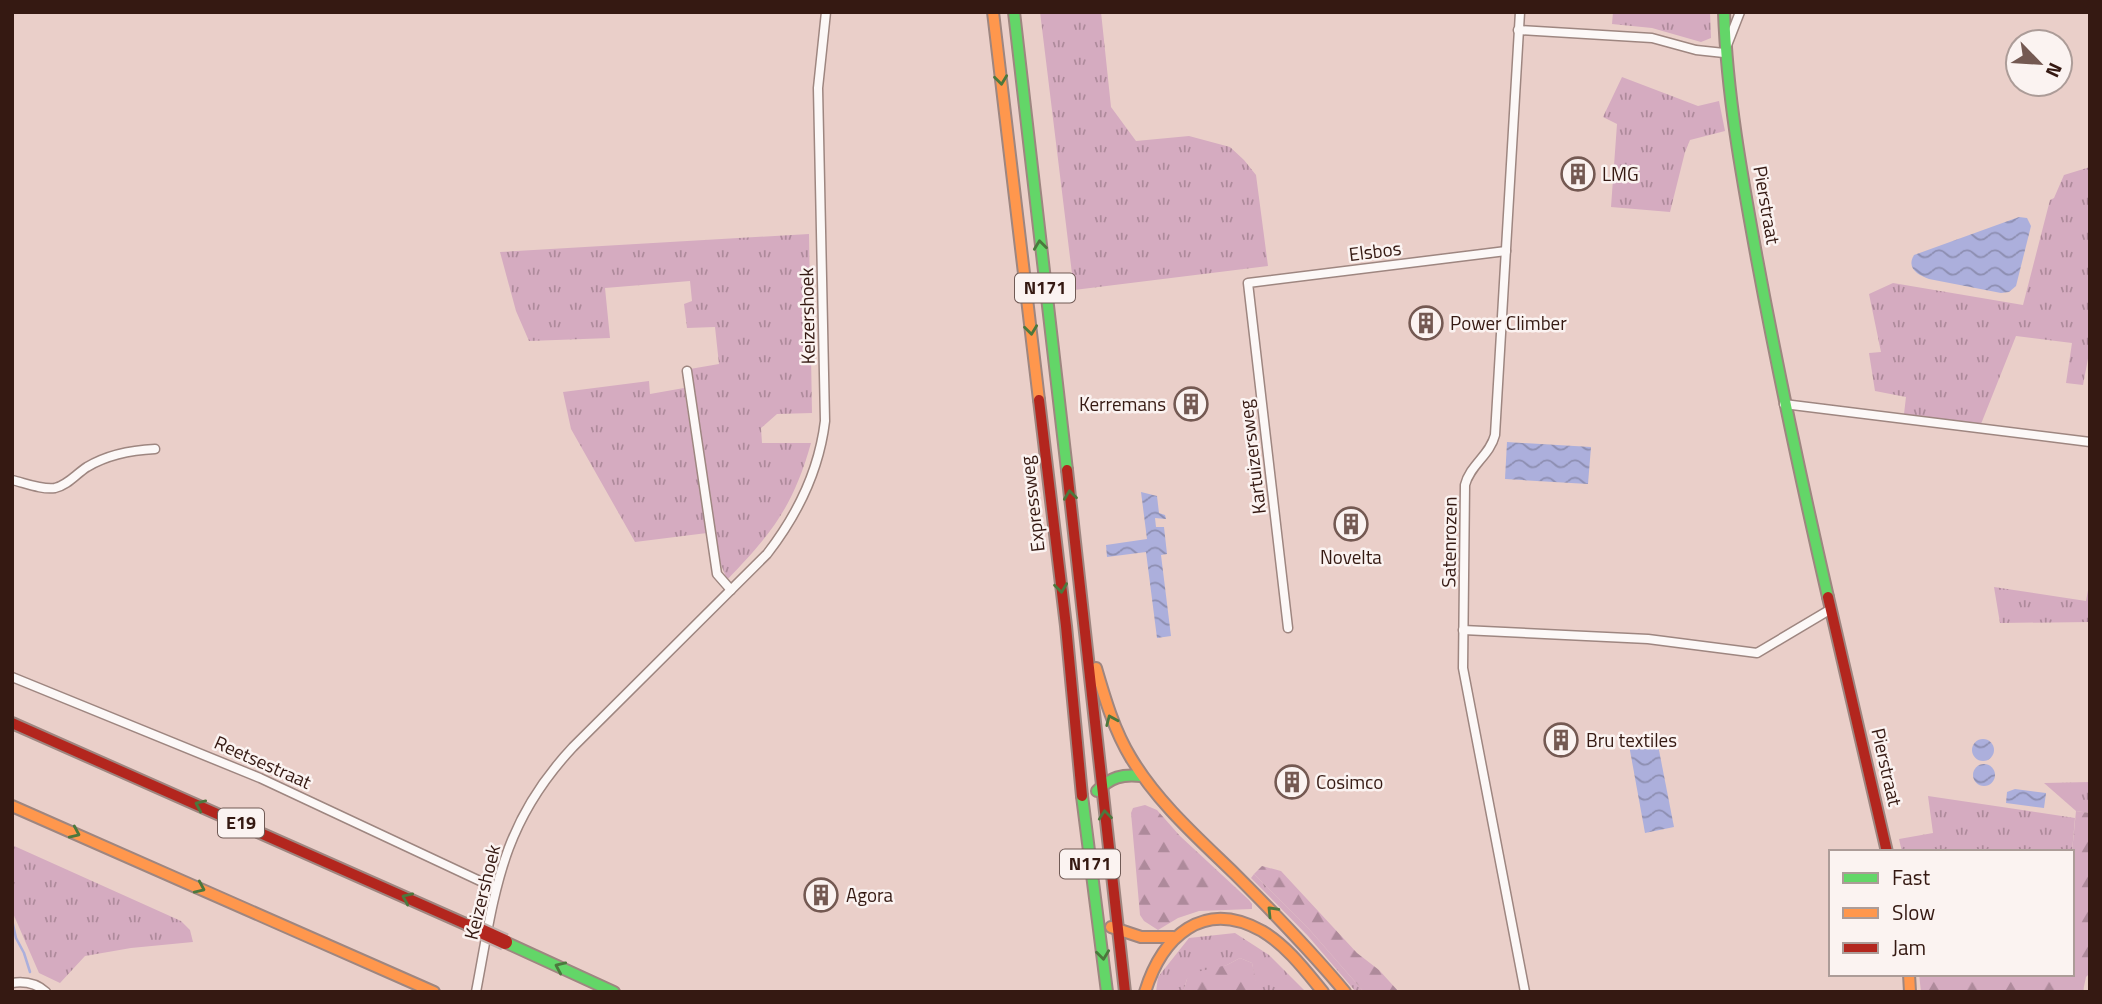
<svg xmlns="http://www.w3.org/2000/svg" width="2102" height="1004" font-family="'Titillium Web',sans-serif">
<defs>
<pattern id="grass-tufts" width="24" height="20" patternUnits="userSpaceOnUse" patternTransform="scale(1.75)"><rect width="24" height="20" fill="#d5abc0"/><path d="M3 7l-1-3M5 7V3M7 7l1-3M15 17l-1-3M17 17v-4M19 17l1-3" fill="none" stroke="#ae8a9b"/></pattern>
<pattern id="forest-firs" width="22" height="20" patternUnits="userSpaceOnUse" patternTransform="scale(1.75)"><rect width="22" height="20" fill="#d5abc0"/><path d="M5 1l3.5 6h-7zM16 11l3.5 6h-7z" fill="#ae8a9b"/></pattern>
<pattern id="water-waves" width="16" height="10" patternUnits="userSpaceOnUse" patternTransform="scale(1.75)"><rect width="16" height="10" fill="#acafdc"/><path d="M0 5q4-4 8 0t8 0" fill="none" stroke="#8d8eb1"/></pattern>
</defs>
<rect width="100%" height="100%" fill="#eacfc9"/>
<g fill="url(#grass-tufts)">
<polygon points="1040,12 1101,12 1111,107 1136,141 1189,136 1230,147 1244,160 1256,175 1268,266 1074,290"/>
<polygon points="1613,12 1710,12 1711,38 1701,42 1652,28 1612,24"/>
<polygon points="1622,77 1698,106 1719,101 1725,131 1690,140 1685,152 1670,212 1611,207 1617,124 1603,117"/>
<polygon points="2090,167 2090,348 2083,385 2066,383 2072,343 2016,336 1981,424 1904,414 1906,397 1875,391 1869,353 1881,352 1869,294 1893,283 2023,305 2050,200 2054,198 2064,175"/>
<path d="M809,234L812,413L777,414L761,428L762,443H811C793,507 772,533 727,580L717,554L690,369L719,364L715,327L687,328L684,304L692,301L690,281L605,288L610,338L529,341L516,311L500,252Z"/>
<polygon points="649,381 650,394 684,388 707,533 635,542 571,429 563,392"/>
<polygon points="2090,579 2090,622 2000,623 1994,587 2086,601"/>
<polygon points="2090,782 2090,813 2076,811 2044,783"/>
<polygon points="1928,796 2075,818 2072,852 1902,852 1899,839 1933,833"/>
<polygon points="12,845 181,921 190,930 193,942 131,948 85,956 60,983 39,973 12,911"/>
<polygon points="1254,874 1308,928 1364,992 1356,992 1308,936 1251,878"/>
<polygon points="1235,933 1269,955 1306,992 1257,990 1252,963 1240,958 1227,965 1187,979 1183,992 1156,992 1158,977 1189,938"/>
</g>
<g fill="url(#forest-firs)">
<polygon points="1145,805 1157,810 1180,836 1249,900 1252,904 1252,909 1199,911 1178,918 1158,930 1144,921 1140,915 1131,813 1133,808"/>
<polygon points="2076,811 2090,813 2090,973 2086,977 2083,991 1921,992 1919,974 2072,974 2072,852"/>
<polygon points="1262,866 1281,871 1357,953 1379,970 1399,992 1364,992 1308,928 1254,874"/>
<polygon points="1240,958 1252,963 1258,990 1274,992 1183,992 1187,979 1192,973 1227,965"/>
</g>
<g fill="url(#water-waves)">
<path d="M2019,217L2027,218L2031,226L2016,286L2009,292L2001,293L1929,279C1918,275 1906,268 1914,255Z"/>
<polygon points="1507,442 1591,447 1588,484 1505,479"/>
<polygon points="1141,492 1157,496 1159,513 1165,515 1166,519 1155,518 1156,527 1164,527 1167,554 1161,555 1171,636 1157,638 1146,552 1107,557 1106,545 1147,539"/>
<circle cx="1983" cy="750" r="11"/>
<polygon points="1657,740 1674,827 1645,833 1629,745"/>
<circle cx="1984" cy="775" r="11"/>
<polygon points="2015,789 2046,793 2044,808 2006,803 2007,792"/>
</g>
<g fill="none" stroke-linecap="round" stroke-linejoin="round">
<polyline stroke="#acafdc" stroke-width="2.5" points="12,920 16,938 24,953 30,972"/>
<defs>
<g id="street">
<path d="M1520,12L1495,435C1490,455 1470,465 1465,485L1463,668L1525,992"/>
<polyline points="1518,30 1652,38 1696,50 1724,53 1740,12"/>
<polyline points="687,371 717,574 731,590"/>
<polyline points="1784,404 2090,442"/>
<path d="M12,480C25,483 42,490 55,488C68,485 76,474 87,467C107,455 133,450 155,449"/>
<polyline points="1288,628 1248,283 1506,251"/>
<polyline points="1463,630 1648,639 1757,653 1831,609"/>
<polyline points="12,677 260,778 495,888"/>
<path d="M12,983C25,981 36,983 46,992"/>
<path d="M476,992C495,892 500,825 573,747L767,554C798,514 819,471 825,421L818,88L826,12"/>
</g>
<g id="fast">
<polyline points="1014,12 1067,470"/>
<path d="M1724,12C1727,96 1742,177 1757,259C1778,372 1802,484 1828,597"/>
<path d="M1097,791C1111,777 1122,774 1141,776"/>
<polyline points="1082,796 1107,992"/>
<polyline points="505,942 614,992"/>
</g>
<g id="slow">
<polyline points="993,12 1039,400"/>
<path d="M1096,668C1105,699 1114,730 1131,758C1158,803 1198,838 1235,874C1273,912 1311,951 1345,992"/>
<polyline points="12,806 434,992"/>
<polyline points="1111,927 1141,937 1173,937"/>
<polyline points="1909,974 1910,992"/>
<path d="M1145,992C1162,937 1203,898 1262,931C1287,946 1305,970 1323,992"/>
</g>
<g id="jam">
<polyline points="1039,400 1066,626 1082,796"/>
<polyline points="1067,470 1125,992"/>
<polyline points="1828,597 1887,852"/>
<polyline points="12,723 470,926"/>
</g>
</defs>
<use href="#street" stroke="#9e8680" stroke-width="11"/>
<use href="#fast" stroke="#9e8680" stroke-width="14"/>
<use href="#slow" stroke="#9e8680" stroke-width="14"/>
<use href="#jam" stroke="#9e8680" stroke-width="14"/>
<use href="#street" stroke="#fcf8f7" stroke-width="8"/>
<use href="#fast" stroke="#63d668" stroke-width="10"/>
<use href="#slow" stroke="#ff974d" stroke-width="10"/>
<use href="#jam" stroke="#b3261e" stroke-width="10"/>
<defs>
<polyline id="jam-bridge" points="470,926 505,942"/>
</defs>
<use href="#jam-bridge" stroke="#c0afab" stroke-width="18" stroke-linecap="butt"/>
<use href="#jam-bridge" stroke="#b3261e" stroke-width="14"/>
</g>
<defs><path id="oneway-chevron" d="M-2-3.5L2.5 0L-2 3.5" fill="none" stroke-width="1.6" stroke-linecap="round" stroke-linejoin="round" transform="scale(1.75)"/></defs>
<g stroke="#4c783d">
<use href="#oneway-chevron" transform="translate(1001 80) rotate(83)"/>
<use href="#oneway-chevron" transform="translate(1040 245) rotate(-97)"/>
<use href="#oneway-chevron" transform="translate(1031 330) rotate(83)"/>
<use href="#oneway-chevron" transform="translate(1070 495) rotate(-97)"/>
<use href="#oneway-chevron" transform="translate(1061 588) rotate(83)"/>
<use href="#oneway-chevron" transform="translate(1111 720) rotate(-113)"/>
<use href="#oneway-chevron" transform="translate(200 805) rotate(-156)"/>
<use href="#oneway-chevron" transform="translate(1105 815) rotate(-96)"/>
<use href="#oneway-chevron" transform="translate(75 833) rotate(24)"/>
<use href="#oneway-chevron" transform="translate(200 888) rotate(24)"/>
<use href="#oneway-chevron" transform="translate(407 898) rotate(-156)"/>
<use href="#oneway-chevron" transform="translate(1272 911) rotate(-134)"/>
<use href="#oneway-chevron" transform="translate(1103 955) rotate(83)"/>
<use href="#oneway-chevron" transform="translate(560 967) rotate(-156)"/>
</g>
<defs>
<symbol id="building-ring" viewBox="-11 -11 22 22"><circle r="9.5" fill="#fbf3f1" stroke="#745952" stroke-width="1.5"/><path d="M-4-6H4V6H1V3H-1V6H-4ZM-2.5-4.3h1.7v1.8h-1.7ZM.8-4.3h1.7v1.8H.8ZM-2.5-1h1.7V.8h-1.7ZM.8-1h1.7V.8H.8Z" fill="#745952"/></symbol>
</defs>
<g fill-rule="evenodd">
<use href="#building-ring" x="1559" y="155" width="38" height="38"/>
<use href="#building-ring" x="1407" y="304" width="38" height="38"/>
<use href="#building-ring" x="1172" y="385" width="38" height="38"/>
<use href="#building-ring" x="1332" y="505" width="38" height="38"/>
<use href="#building-ring" x="1542" y="721" width="38" height="38"/>
<use href="#building-ring" x="1273" y="763" width="38" height="38"/>
<use href="#building-ring" x="802" y="876" width="38" height="38"/>
</g>
<g text-anchor="middle" stroke-width="5" stroke-linejoin="round" paint-order="stroke">
<g fill="#fbf3f1" stroke="#705a55" stroke-width="2">
<rect x="1015" y="273.5" width="60" height="29" rx="5"/>
<rect x="218" y="808.5" width="46" height="29" rx="5"/>
<rect x="1060" y="849.5" width="60" height="29" rx="5"/>
</g>
<g font-size="18" font-weight="bold" fill="#351912">
<text x="1045" y="294">N171</text>
<text x="241" y="829">E19</text>
<text x="1090" y="870">N171</text>
</g>
<g font-size="19" fill="#351912" stroke="#fbf3f1" text-anchor="start">
<text x="1602" y="181">LMG</text>
<text x="1450" y="330">Power Climber</text>
<text x="1166" y="411" text-anchor="end">Kerremans</text>
<text x="1351" y="564" text-anchor="middle">Novelta</text>
<text x="1586" y="747">Bru textiles</text>
<text x="1316" y="789">Cosimco</text>
<text x="846" y="902">Agora</text>
</g>
<g font-size="19" fill="#351912" stroke="#fbf3f1">
<text transform="translate(1767 205) rotate(80)" y="7">Pierstraat</text>
<text transform="translate(1375 251) rotate(-7)" y="7">Elsbos</text>
<text transform="translate(807 316) rotate(-91)" y="7">Keizershoek</text>
<text transform="translate(1252 457) rotate(-97)" y="7">Kartuizersweg</text>
<text transform="translate(1032 504) rotate(-97)" y="7">Expressweg</text>
<text transform="translate(1449 542) rotate(-89)" y="7">Satenrozen</text>
<text transform="translate(263 762) rotate(24)" y="7">Reetsestraat</text>
<text transform="translate(1887 767) rotate(77)" y="7">Pierstraat</text>
<text transform="translate(482 892) rotate(-76)" y="7">Keizershoek</text>
</g>
</g>
<rect width="2102" height="1004" fill="none" stroke="#351912" stroke-width="28"/>
<rect x="1829" y="850" width="245" height="126" fill="#fbf3f1" stroke="#ac9c98" stroke-width="2"/>
<rect x="1843" y="873" width="35" height="10" fill="#63d668" stroke="#ac9c98" stroke-width="2"/>
<text x="1892" y="885" font-size="21" fill="#351912">Fast</text>
<rect x="1843" y="908" width="35" height="10" fill="#ff974d" stroke="#ac9c98" stroke-width="2"/>
<text x="1892" y="920" font-size="21" fill="#351912">Slow</text>
<rect x="1843" y="943" width="35" height="10" fill="#b3261e" stroke="#ac9c98" stroke-width="2"/>
<text x="1892" y="955" font-size="21" fill="#351912">Jam</text>
<g transform="translate(2039 63) rotate(115)"><circle r="33" fill="#fbf3f1" stroke="#ac9c98" stroke-width="2"/>
<path d="M0-5L12 26L0 18L-12 26Z" fill="#745952"/>
<text y="-10" font-size="19" font-weight="bold" text-anchor="middle" fill="#351912">N</text>
</g>
</svg>
